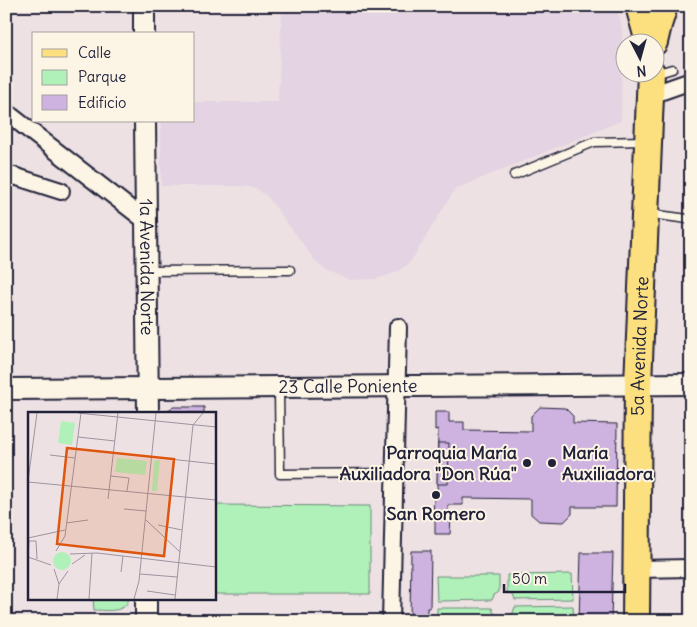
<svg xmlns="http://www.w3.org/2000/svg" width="697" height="627" font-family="Delius,sans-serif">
<rect width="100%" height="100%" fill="#eee1e3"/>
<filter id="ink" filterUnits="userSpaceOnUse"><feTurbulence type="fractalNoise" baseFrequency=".02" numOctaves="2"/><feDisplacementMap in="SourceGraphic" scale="10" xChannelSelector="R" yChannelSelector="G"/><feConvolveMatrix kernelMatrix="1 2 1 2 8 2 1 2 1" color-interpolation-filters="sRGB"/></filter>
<g filter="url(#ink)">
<polygon fill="#e4d3e2" points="282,6 615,6 620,18 622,30 621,121 455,189 413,258 408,264 400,270 389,275 376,279 350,280 342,277 324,269 317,263 267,196 258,190 249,187 239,186 161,186 161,121 194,121 194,102 278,102"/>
<g fill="#b0f1b9" stroke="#698a7a">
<polygon points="214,505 370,506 370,594 214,594"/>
<polygon points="572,574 573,599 515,600 513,595 507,592 507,575"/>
<polygon points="436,576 499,576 499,592 494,595 492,600 437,601"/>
<path d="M93,598H129C126,614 106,610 94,610Z"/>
<polygon points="573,606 574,621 508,621 508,616 513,613 515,607"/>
<polygon points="437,608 492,608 493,612 499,616 500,621 437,621"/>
</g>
<g fill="#ceb2df" stroke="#22223b">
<polygon points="6,6 10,6 11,58 6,64"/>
<polygon points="173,407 204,407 204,413 167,413 168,410"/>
<polygon points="540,407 565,408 573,416 573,423 617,424 616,507 572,507 572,514 564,522 539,521 531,514 531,499 463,498 463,505 448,505 448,516 433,516 434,498 437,498 438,429 435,430 435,412 449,412 449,422 464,422 464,430 531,431 531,416"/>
<polygon points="438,443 449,443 448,484 437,484"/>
<polygon points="435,518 451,518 450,534 435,534"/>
<polygon points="411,551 431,551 430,608 427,608 427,621 410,621"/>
<polygon points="581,553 613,553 611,621 579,621"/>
</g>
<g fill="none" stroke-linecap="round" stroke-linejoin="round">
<defs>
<g id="service">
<polyline points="655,74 672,69"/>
<polyline points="514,175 594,142 644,141"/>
<polyline points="650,214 688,219"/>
<polyline points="147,271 290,270"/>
<polyline points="279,389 280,474 395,473"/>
</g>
<g id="minor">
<polyline points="651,95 691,81"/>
<polyline points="6,112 146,221"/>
<polyline points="6,175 14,176 61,191"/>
<polyline points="637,569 691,568"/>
<polyline points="391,621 398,327"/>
</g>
<g id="tertiary">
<polyline points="144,6 144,34"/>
<path id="s1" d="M145,121L148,413"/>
<path id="s2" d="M6,389L691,384"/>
<polyline points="146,621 146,598"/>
</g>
<g id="primary">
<polyline points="639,6 649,42"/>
<polyline points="654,42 658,25 664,6"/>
<path id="s3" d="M636,621L638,384L651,72"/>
</g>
</defs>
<use href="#service" stroke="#22223b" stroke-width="11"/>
<use href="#minor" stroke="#22223b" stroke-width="20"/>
<use href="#tertiary" stroke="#22223b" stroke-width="24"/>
<use href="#primary" stroke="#22223b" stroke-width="30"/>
<use href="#service" stroke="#fcf5e5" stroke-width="8"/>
<use href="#minor" stroke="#fcf5e5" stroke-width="16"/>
<use href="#tertiary" stroke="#fcf5e5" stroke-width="20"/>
<use href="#primary" stroke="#fce080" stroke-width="26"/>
</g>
</g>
<g fill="#22223b" stroke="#fcf5e5" stroke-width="2">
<circle cx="527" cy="463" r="5"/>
<circle cx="552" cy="463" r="5"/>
<circle cx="436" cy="495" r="5"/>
</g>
<g text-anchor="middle" stroke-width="4" stroke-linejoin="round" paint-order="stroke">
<g font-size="18" fill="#22223b" stroke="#fcf5e5">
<text dy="6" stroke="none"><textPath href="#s1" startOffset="146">1a Avenida Norte</textPath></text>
<text dy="6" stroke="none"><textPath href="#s3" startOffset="275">5a Avenida Norte</textPath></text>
<text dy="6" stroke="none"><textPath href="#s2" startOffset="342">23 Calle Poniente</textPath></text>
</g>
<g font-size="18" font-weight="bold" fill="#22223b" stroke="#fcf5e5" text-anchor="end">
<text x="517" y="459">Parroquia María<tspan x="517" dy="21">Auxiliadora "Don Rúa"</tspan></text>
<text x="562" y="459" text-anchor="start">María<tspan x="562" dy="21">Auxiliadora</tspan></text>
<text x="436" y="520" text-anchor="middle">San Romero</text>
</g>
</g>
<g transform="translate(28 412)">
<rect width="188" height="188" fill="#eee1e3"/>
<path d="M33,9L47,11L44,33L30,31ZM89,46L119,49L117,63L87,60ZM132,48L129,79H124L126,49ZM25 149a9 9 0 1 1 18 0a9 9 0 1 1-18 0Z" fill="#b0f1b9"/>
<path fill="none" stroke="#9c95a0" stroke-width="1" d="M50,1L188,15M50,25L87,29M86,41L188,52M22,43L47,46M83,64L101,66L99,79M0,69L9,1M0,70L188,88M80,87L90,1M96,97L118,99M118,108L152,140M38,111L60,108M130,113L154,118M0,126L37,118M28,139L37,124L53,1M42,142L69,141L188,155M0,145L1,129H8L9,147M0,145L23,153M44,152L57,143M26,157L31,172M93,160L95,144M112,162L149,165M119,179L147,183M29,187L31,172L40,159M61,187L64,141M106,187L111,169L128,1M147,187L165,13L175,1"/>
<path fill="#de560e" fill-opacity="0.15" stroke="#de560e" stroke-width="2.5" d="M39,36L146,47L136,144L29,132Z"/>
<rect width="188" height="188" fill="none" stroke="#22223b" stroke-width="2.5"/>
</g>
<rect width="697" height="627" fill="none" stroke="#fcf5e5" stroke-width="25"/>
<rect x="12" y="12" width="672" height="602" fill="none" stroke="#22223b" stroke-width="2" filter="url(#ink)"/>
<rect x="32" y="32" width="162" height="90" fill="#fcf5e5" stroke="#a5a1a1"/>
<rect x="42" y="49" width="25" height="8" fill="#fce080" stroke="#a5a1a1"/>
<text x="78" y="58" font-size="15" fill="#22223b">Calle</text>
<rect x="42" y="70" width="25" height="15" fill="#b0f1b9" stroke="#a5a1a1"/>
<text x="78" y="82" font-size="15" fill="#22223b">Parque</text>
<rect x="42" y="95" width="25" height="15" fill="#ceb2df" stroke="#a5a1a1"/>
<text x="78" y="108" font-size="15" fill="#22223b">Edificio</text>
<g transform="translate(640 58) rotate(174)"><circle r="24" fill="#fcf5e5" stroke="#a5a1a1"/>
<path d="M0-4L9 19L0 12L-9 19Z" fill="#22223b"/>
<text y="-8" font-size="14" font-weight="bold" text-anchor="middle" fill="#22223b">N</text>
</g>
<path d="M504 584v8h121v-8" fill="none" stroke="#22223b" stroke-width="2.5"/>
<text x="512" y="584" font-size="15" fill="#22223b" stroke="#fcf5e5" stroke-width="4" paint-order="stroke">50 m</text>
</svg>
